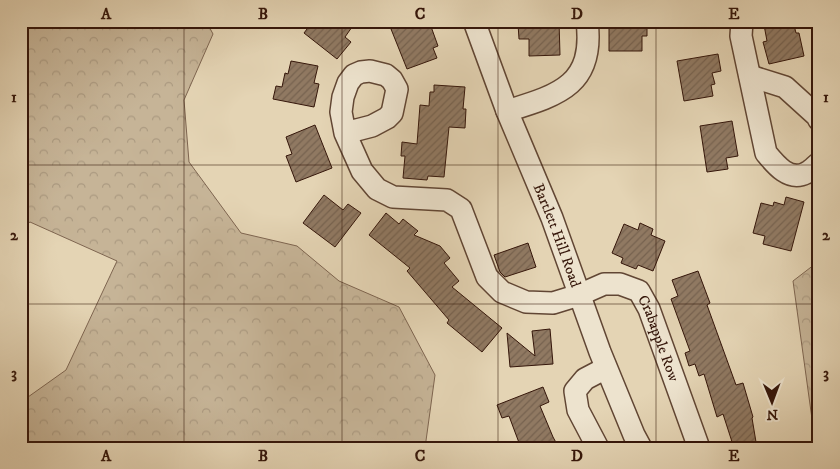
<svg xmlns="http://www.w3.org/2000/svg" width="840" height="469" font-family="'IM FELL DW Pica',serif">
<defs>
<pattern id="forest-crowns" width="20" height="18" patternUnits="userSpaceOnUse" patternTransform="scale(1.25)"><rect width="20" height="18" fill="#c6b497"/><path d="M2 6a3 3 0 1 1 6 0M12 15a3 3 0 1 1 6 0" fill="none" stroke="#ab9a81"/></pattern>
<pattern id="building-hatch" width="6" height="6" patternUnits="userSpaceOnUse" patternTransform="scale(1.25)"><rect width="6" height="6" fill="#907962"/><path d="M-1 1l2-2M0 6l6-6M5 7l2-2" fill="none" stroke="#76624f"/></pattern>
</defs>
<rect width="100%" height="100%" fill="#e4d4b4"/>
<filter id="stains"><feTurbulence type="fractalNoise" baseFrequency=".004" numOctaves="4"/><feColorMatrix values="0 0 0 0 .2 0 0 0 0 .09 0 0 0 0 .02 0 0 0 .5 -.17"/></filter>
<radialGradient id="worn" r=".72"><stop offset=".6" stop-color="#630" stop-opacity="0"/><stop offset="1" stop-color="#630" stop-opacity=".3"/></radialGradient>
<g fill="url(#forest-crowns)" stroke="#7e6550">
<polygon points="21,21 206,21 213,34 184,100 189,162 241,233 297,246 339,281 399,307 435,375 425,448 21,448 21,402 66,370 117,261 30,222 21,228"/>
<polygon points="819,261 819,448 816,448 793,281"/>
</g>
<g fill="url(#building-hatch)" stroke="#35160a">
<polygon points="313,21 344,21 352,27 345,37 351,42 337,59 304,33"/>
<polygon points="412,21 429,21 438,46 433,48 437,58 407,69 391,29"/>
<polygon points="528,21 559,21 560,55 529,56 529,39 519,39 518,24 528,23"/>
<polygon points="609,21 647,21 647,36 642,36 642,51 609,51"/>
<polygon points="780,21 793,21 796,33 799,33 804,56 769,64 763,42 767,41 764,25"/>
<polygon points="718,54 721,71 712,73 715,84 711,85 713,96 684,101 677,61"/>
<polygon points="291,61 318,66 314,83 319,84 314,107 273,99 276,86 282,87 285,73 288,74"/>
<polygon points="434,85 465,87 463,109 466,109 465,128 449,127 444,177 428,176 427,180 403,178 405,156 401,156 402,142 417,144 420,105 429,106 430,92 434,92"/>
<polygon points="732,121 738,156 726,158 728,169 707,172 700,126"/>
<polygon points="315,125 332,168 296,182 286,156 292,154 286,137"/>
<polygon points="324,195 343,210 348,204 361,213 335,247 303,223"/>
<polygon points="786,197 804,202 791,251 763,244 765,236 753,233 761,203 773,206 774,202 784,205"/>
<polygon points="386,213 399,224 403,219 418,231 414,235 440,246 450,258 444,263 459,281 452,287 502,328 482,352 447,323 449,320 407,271 410,268 369,235"/>
<polygon points="640,223 653,229 651,235 665,241 653,271 638,265 636,269 621,263 623,258 612,253 624,224 638,230"/>
<polygon points="528,243 536,267 505,277 500,272 494,255"/>
<polygon points="698,271 710,303 707,305 736,385 743,383 753,417 752,418 757,448 734,448 723,414 717,417 704,374 699,376 695,364 689,366 685,353 690,351 671,299 678,296 672,280"/>
<polygon points="550,329 553,364 510,367 507,333 535,356 532,331"/>
<polygon points="543,387 549,402 540,406 553,437 559,448 521,448 509,416 502,418 497,405"/>
</g>
<g fill="none" stroke-linecap="round" stroke-linejoin="round">
<defs>
<g id="minor">
<path id="s1" d="M474,21L507,111L552,218L600,352L634,435L641,448"/>
<path d="M742,21L741,36L766,153C775,164 789,182 806,173C811,171 815,166 819,163"/>
<polyline points="750,76 785,87 817,116 819,120"/>
<path d="M507,111C559,95 595,85 587,21"/>
<path id="s2" d="M345,133L372,126L387,118L392,113L397,89L392,80L386,75L370,71L361,72L354,75L348,83L343,97L341,112L345,133L362,171L377,189L393,197L447,200L461,209L487,277L502,292L526,302L553,303L579,295L604,284H620L639,291L649,309L699,448"/>
<polyline points="598,448 578,410 575,391 585,379 606,368"/>
</g>
</defs>
<use href="#minor" stroke="#614634" stroke-width="24"/>
<use href="#minor" stroke="#ede3ce" stroke-width="21"/>
</g>
<path fill="none" stroke="#35160a" stroke-width="1" stroke-opacity="0.55" d="M184,21V448M342,21V448M498,21V448M656,21V448M21,165H819M21,304H819"/>
<g text-anchor="middle" stroke-width="4.5" stroke-linejoin="round" paint-order="stroke">
<g font-size="15" fill="#35160a" stroke="#ede3ce">
<text dy="5" stroke="none"><textPath href="#s1" startOffset="230">Bartlett Hill Road</textPath></text>
<text dy="5" stroke="none"><textPath href="#s2" startOffset="632">Crabapple Row</textPath></text>
</g>
</g>
<rect width="840" height="469" fill="none" stroke="#e4d4b4" stroke-width="55"/>
<g transform="translate(772 402) rotate(179)" stroke="#ede3ce" stroke-width="4" paint-order="stroke">
<path d="M0-4L9 19L0 12L-9 19Z" fill="#35160a"/>
<text y="-8" font-size="14" font-weight="bold" text-anchor="middle" fill="#35160a">N</text>
</g>
<rect x="28" y="28" width="784" height="414" fill="none" stroke="#35160a" stroke-width="2"/>
<g font-size="16" text-anchor="middle" font-weight="bold" fill="#35160a">
<text x="106" y="19">A</text>
<text x="263" y="19">B</text>
<text x="420" y="19">C</text>
<text x="577" y="19">D</text>
<text x="734" y="19">E</text>
<text x="14" y="102">1</text>
<text x="826" y="102">1</text>
<text x="14" y="240">2</text>
<text x="826" y="240">2</text>
<text x="14" y="378">3</text>
<text x="826" y="378">3</text>
<text x="106" y="461">A</text>
<text x="263" y="461">B</text>
<text x="420" y="461">C</text>
<text x="577" y="461">D</text>
<text x="734" y="461">E</text>
</g>
<rect width="100%" height="100%" filter="url(#stains)"/>
<rect width="100%" height="100%" fill="url(#worn)"/>
</svg>
